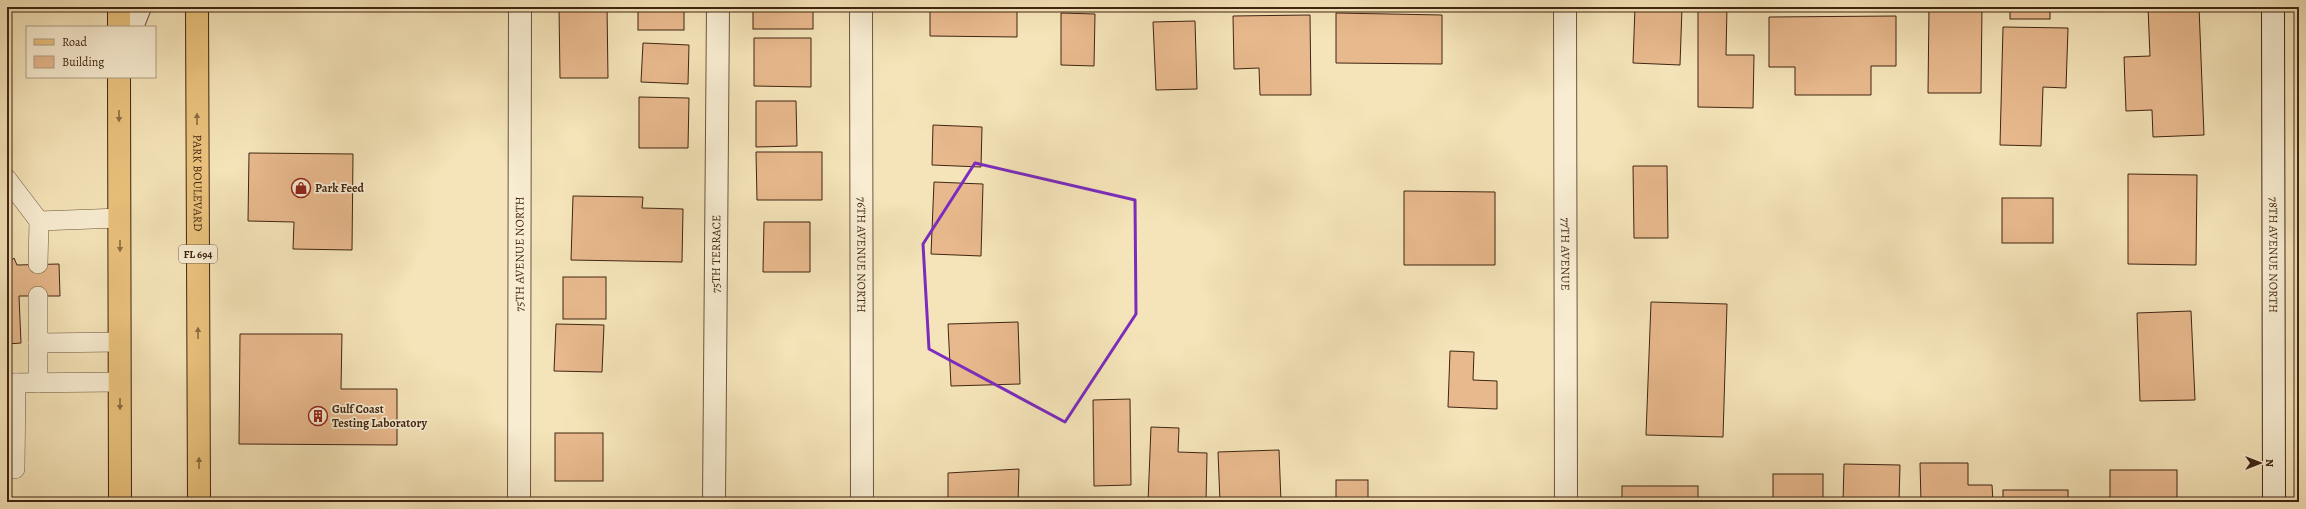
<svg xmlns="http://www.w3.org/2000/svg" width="2306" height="509" font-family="Alegreya,serif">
<rect width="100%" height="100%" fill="#f5e4b9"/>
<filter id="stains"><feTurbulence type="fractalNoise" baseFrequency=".005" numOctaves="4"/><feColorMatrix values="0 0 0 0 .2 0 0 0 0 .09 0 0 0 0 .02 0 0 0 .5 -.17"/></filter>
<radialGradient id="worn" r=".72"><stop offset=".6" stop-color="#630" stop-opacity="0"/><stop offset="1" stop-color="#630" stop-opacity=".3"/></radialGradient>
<g fill="#e8b98d" stroke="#402512">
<polygon points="559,7 607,7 608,78 560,78"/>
<rect x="638" y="7" width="46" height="23"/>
<rect x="753" y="7" width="60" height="22"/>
<polygon points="930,7 1017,7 1017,37 930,36"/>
<polygon points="1635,7 1682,8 1680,65 1633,63"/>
<polygon points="1698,7 1727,7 1726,55 1754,55 1753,108 1698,107"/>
<polygon points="1929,7 1982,7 1981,93 1928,93"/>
<rect x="2010" y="7" width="40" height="12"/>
<polygon points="2148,7 2199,7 2204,135 2153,137 2152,110 2126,111 2124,57 2150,56"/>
<polygon points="1061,13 1095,14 1094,66 1061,65"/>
<polygon points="1336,13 1442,15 1442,64 1336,63"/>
<polygon points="1310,15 1311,95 1260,95 1259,68 1234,69 1233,16"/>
<polygon points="1896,16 1896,66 1871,66 1871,95 1795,95 1795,67 1769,67 1769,17"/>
<polygon points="1195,21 1197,89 1156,90 1153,22"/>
<polygon points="2003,27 2068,28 2066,88 2043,87 2041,146 2000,145"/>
<polygon points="754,38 811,38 811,87 754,86"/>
<polygon points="643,43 689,45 688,84 641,82"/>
<polygon points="639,97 689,98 688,148 639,148"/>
<polygon points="756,101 796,101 797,146 756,147"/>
<polygon points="933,125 982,127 981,167 932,165"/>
<polygon points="756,152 822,152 822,200 757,200"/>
<polygon points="249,153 353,154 352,250 293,249 294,222 248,221"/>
<polygon points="1633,166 1667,166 1668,238 1634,238"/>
<polygon points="2128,174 2197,175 2196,265 2128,264"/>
<polygon points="934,182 983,184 981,256 931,254"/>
<polygon points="1404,191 1495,192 1495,265 1404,265"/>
<polygon points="573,196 643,197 642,208 683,209 682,262 571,260"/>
<rect x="2002" y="198" width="51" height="45"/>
<polygon points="764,222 810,222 810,272 763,272"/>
<polygon points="14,258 17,265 59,264 60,296 19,296 21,343 7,344 7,264"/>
<rect x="563" y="277" width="43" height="42"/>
<polygon points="1651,302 1727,304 1723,437 1646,435"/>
<polygon points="2191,311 2195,400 2140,401 2137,313"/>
<polygon points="1018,322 1020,384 951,386 948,324"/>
<polygon points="556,324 604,325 602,372 554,371"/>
<polygon points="240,334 342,334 341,389 397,389 397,445 239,444"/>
<polygon points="1450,351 1474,352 1473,380 1497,381 1497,409 1448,407"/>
<polygon points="1130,399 1131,485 1094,486 1093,400"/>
<polygon points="1151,427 1179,428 1178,452 1207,453 1206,502 1148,502"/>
<rect x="555" y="433" width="48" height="48"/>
<polygon points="1279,450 1281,502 1220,502 1218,452"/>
<polygon points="1920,463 1968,463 1968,485 1992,485 1993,502 1921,502"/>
<polygon points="1844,464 1900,465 1899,502 1843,502"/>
<polygon points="1019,469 1018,502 948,502 948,473"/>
<rect x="2110" y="470" width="67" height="32"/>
<rect x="1773" y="474" width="50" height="28"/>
<rect x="1336" y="480" width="32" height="22"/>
<rect x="1622" y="486" width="76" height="16"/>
<rect x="2003" y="490" width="65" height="12"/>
</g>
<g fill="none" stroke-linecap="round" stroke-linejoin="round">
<defs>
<g id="lane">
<polyline points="7,179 39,221 120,218"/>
<polyline points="38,264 39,221"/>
<polyline points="38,296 38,343 120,342"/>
<polyline points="7,383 120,382"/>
<polyline points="38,383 38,343"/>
<polyline points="7,469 15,469 16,383"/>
</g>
<g id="street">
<path id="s1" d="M861,7L862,502"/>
<path id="s2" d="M1565,7L1566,502"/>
<polyline points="132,27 140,7"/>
<path id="s3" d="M519,502L520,7"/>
<path id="s4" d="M714,502L718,7"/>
</g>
<g id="secondary">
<path id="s5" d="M2273,7L2274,502"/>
</g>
<g id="primary">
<path id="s6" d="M197,7L199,502"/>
<polyline points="119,27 119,7"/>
<polyline points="119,77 120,502"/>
</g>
</defs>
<use href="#lane" stroke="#6d553c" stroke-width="20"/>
<use href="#street" stroke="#6d553c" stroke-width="24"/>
<use href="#secondary" stroke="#402512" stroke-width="24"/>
<use href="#primary" stroke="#402512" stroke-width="24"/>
<use href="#lane" stroke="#f8edd2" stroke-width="19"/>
<use href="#street" stroke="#f8edd2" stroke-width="22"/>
<use href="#secondary" stroke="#f8edd2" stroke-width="22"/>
<use href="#primary" stroke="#eac27c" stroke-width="22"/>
</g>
<defs><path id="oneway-solid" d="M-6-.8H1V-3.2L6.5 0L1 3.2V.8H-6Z"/></defs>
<g fill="#8c6c42">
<use href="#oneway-solid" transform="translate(119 116) rotate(90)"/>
<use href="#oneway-solid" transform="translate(197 119) rotate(-90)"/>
<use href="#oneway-solid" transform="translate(120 246) rotate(90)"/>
<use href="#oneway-solid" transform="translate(198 333) rotate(-90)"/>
<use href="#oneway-solid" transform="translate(120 404) rotate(90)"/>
<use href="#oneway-solid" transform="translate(199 463) rotate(-90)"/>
</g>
<path fill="none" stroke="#7b2cbf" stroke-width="3" stroke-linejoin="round" d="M975,163L1135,200L1136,314L1065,422L929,349L923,244Z"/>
<defs>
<symbol id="shop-ring" viewBox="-11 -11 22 22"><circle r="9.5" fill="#f8edd2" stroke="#8f2418" stroke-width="1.5"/><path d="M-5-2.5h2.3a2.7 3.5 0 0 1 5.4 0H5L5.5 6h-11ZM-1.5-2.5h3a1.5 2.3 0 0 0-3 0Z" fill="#8f2418"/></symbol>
<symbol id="building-ring" viewBox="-11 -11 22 22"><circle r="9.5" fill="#f8edd2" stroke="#8f2418" stroke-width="1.5"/><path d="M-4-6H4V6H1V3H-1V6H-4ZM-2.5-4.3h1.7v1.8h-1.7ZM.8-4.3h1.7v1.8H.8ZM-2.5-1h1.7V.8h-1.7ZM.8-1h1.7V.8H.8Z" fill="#8f2418"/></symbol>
</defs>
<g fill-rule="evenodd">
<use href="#shop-ring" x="290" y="177" width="22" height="22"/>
<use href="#building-ring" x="307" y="405" width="22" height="22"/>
</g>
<g text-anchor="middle" stroke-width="3.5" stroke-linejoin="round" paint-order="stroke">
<rect fill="#f8edd2" stroke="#77614c" stroke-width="1" x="179" y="245" width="38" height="18" rx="3"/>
<g font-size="11" font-weight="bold" fill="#402512">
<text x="198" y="258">FL 694</text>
</g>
<g font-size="12" fill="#402512" stroke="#f8edd2">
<text dy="4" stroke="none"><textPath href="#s6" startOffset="176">PARK BOULEVARD</textPath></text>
<text dy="4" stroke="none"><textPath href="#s3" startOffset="248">75TH AVENUE NORTH</textPath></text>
<text dy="4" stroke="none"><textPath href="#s4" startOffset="248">75TH TERRACE</textPath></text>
<text dy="4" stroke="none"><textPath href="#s1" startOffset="248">76TH AVENUE NORTH</textPath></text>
<text dy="4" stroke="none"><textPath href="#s5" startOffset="248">78TH AVENUE NORTH</textPath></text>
<text dy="4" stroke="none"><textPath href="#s2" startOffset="247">77TH AVENUE</textPath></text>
</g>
<g font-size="12" font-weight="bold" fill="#402512" stroke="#f8edd2" text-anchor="start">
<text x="315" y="192">Park Feed</text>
<text x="332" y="413">Gulf Coast<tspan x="332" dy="14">Testing Laboratory</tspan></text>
</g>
</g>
<rect width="2306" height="509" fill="none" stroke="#f5e4b9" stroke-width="24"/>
<rect x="8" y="8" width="2290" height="493" fill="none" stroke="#402512" stroke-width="2"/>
<rect x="12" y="12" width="2282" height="485" fill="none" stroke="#402512"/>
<rect x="26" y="26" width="130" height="52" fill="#f8edd2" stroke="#ae9d85"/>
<rect x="34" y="39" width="20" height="6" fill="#eac27c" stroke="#ae9d85"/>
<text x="62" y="46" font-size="12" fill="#402512">Road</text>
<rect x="34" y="56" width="20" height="12" fill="#e8b98d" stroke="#ae9d85"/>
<text x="62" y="66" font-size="12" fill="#402512">Building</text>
<g transform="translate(2260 463) rotate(90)" stroke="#f8edd2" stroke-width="3" paint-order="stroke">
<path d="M0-3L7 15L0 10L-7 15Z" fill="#402512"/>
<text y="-6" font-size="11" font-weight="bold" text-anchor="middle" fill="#402512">N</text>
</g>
<rect width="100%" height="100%" filter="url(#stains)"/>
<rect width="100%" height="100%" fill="url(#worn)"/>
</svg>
